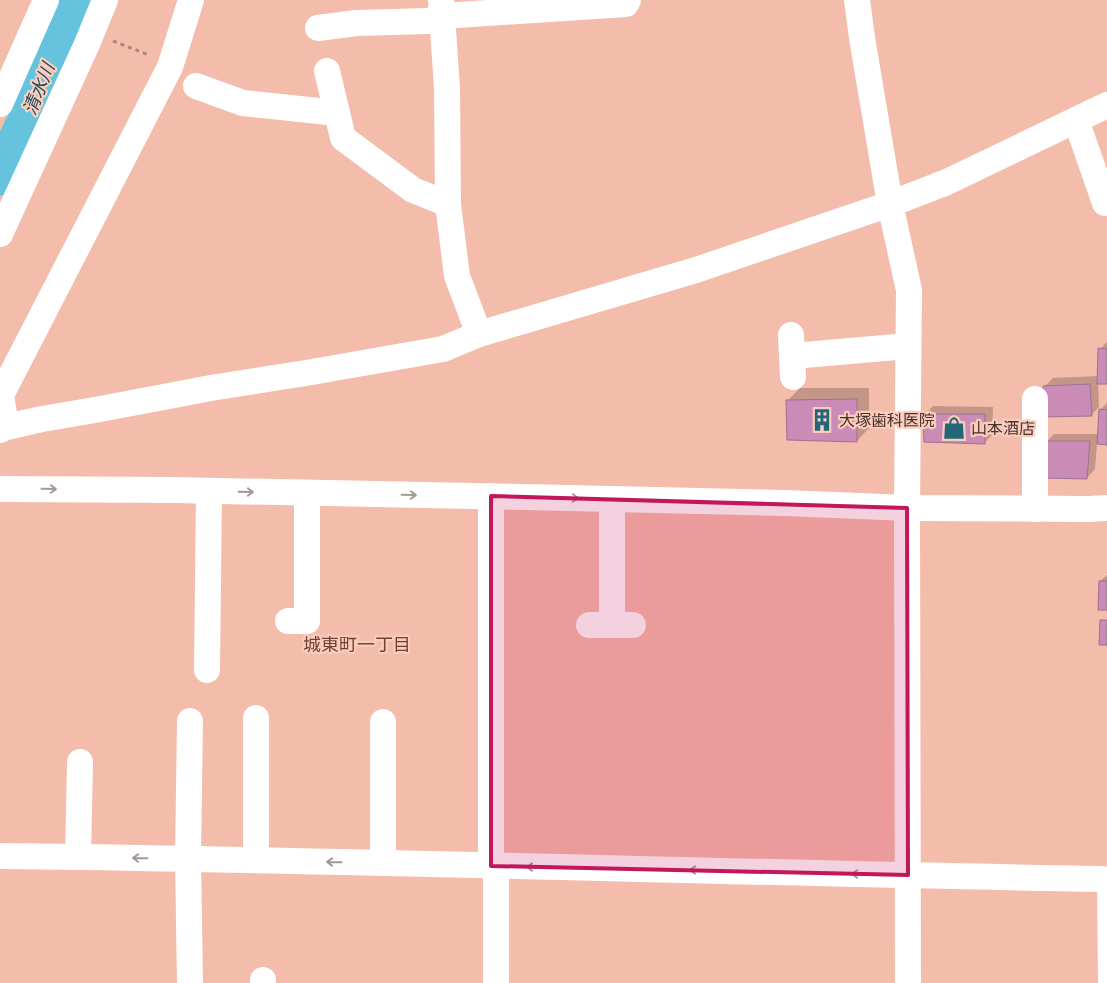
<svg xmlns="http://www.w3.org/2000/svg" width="1107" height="983" font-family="Cabin,'Noto Sans JP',sans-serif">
<rect width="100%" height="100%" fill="#f4bcaa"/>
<g fill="#0003">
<polygon points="1107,342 1107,383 1098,383 1099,407 1091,415 1045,386 1053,378 1098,376 1100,349"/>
<polygon points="800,388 869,388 869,428 857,441 788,400"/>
<polygon points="1107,403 1107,444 1097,443 1095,469 1087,478 1046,442 1054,434 1099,434 1100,410"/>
<polygon points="933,406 993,407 992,435 984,443 925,414"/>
<polygon points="1107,575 1107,609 1100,581"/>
</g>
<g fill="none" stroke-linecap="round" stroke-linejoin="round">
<polyline stroke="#65c3de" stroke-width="39" points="0,176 32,110 73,0"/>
</g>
<g fill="#cb8bb7" stroke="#9e718f">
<polygon points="1098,348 1107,349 1107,384 1097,384"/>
<polygon points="1090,384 1092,416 1044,417 1043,386"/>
<polygon points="857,399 857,442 787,440 786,400"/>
<polygon points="1099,409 1107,410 1107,445 1097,444"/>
<polygon points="923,414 985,414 985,444 924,442"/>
<polygon points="1045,441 1090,441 1087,479 1044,478"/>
<polygon points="1099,581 1107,581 1107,610 1098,610"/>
<polygon points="1100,620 1107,620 1107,645 1099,645"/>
</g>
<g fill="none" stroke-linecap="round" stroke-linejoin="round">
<polyline stroke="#b08578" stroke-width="3" stroke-dasharray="4 4" stroke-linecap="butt" points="113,41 149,55"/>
<polyline stroke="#fff" stroke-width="12" points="1103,879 1104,983"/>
<g stroke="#fff" stroke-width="26">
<polyline points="441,0 447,88 448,204 457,276 479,334"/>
<polyline points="857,0 862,38 890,204 909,290 907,508 908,983"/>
<polyline points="318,28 356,23 429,21 442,16 626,4 628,0"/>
<polyline points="327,71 343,138 413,190 448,204"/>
<polyline points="196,86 243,103 337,113"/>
<polyline points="0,104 46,0"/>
<polyline points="1076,120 1105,203 1107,202"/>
<polyline points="0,234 87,44 105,0"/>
<polyline points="791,335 793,377"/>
<polyline points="792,356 908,346"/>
<polyline points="6,427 1,395 170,67 191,0"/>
<polyline points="0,430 2,428 42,419 95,410 211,388 306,373 443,349 479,334 696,270 890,204 947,182 1107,105"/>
<polyline points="0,489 173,490 525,497 785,503 907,508 1089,509 1107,508"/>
<polyline points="1035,509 1035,399"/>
<polyline points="288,621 307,621 307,493"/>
<polyline points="589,625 633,625"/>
<polyline points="612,625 612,499"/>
<polyline points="207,670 209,491"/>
<polyline points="256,718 256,860"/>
<path d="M0,856C368,860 735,873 1103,879L1107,880"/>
<polyline points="78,857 80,762"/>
<polyline points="383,863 383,722"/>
<polyline points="491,866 491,496"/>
<polyline points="496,866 496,983"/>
<polyline points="263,980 263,983"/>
<polyline points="190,983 188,858 190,721"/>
</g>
</g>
<defs><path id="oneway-shaft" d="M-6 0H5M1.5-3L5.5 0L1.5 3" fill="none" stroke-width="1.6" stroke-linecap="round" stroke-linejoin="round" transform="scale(1.25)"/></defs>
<g stroke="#a49895">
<use href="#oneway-shaft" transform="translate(49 489) rotate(1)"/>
<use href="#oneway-shaft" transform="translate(246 492) rotate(1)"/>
<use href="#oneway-shaft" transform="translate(409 495) rotate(1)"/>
<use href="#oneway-shaft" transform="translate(571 498) rotate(1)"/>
<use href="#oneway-shaft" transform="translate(140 858) rotate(-179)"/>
<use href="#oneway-shaft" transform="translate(334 862) rotate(-179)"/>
<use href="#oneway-shaft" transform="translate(534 867) rotate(-179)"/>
<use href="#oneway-shaft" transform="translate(697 870) rotate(-179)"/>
<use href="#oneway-shaft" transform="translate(859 874) rotate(-179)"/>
</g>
<path fill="#c2185b" fill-opacity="0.2" stroke="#c2185b" stroke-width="4" stroke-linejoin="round" d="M491,496L907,508L908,875L491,866Z"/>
<defs>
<symbol id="building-bare" viewBox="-9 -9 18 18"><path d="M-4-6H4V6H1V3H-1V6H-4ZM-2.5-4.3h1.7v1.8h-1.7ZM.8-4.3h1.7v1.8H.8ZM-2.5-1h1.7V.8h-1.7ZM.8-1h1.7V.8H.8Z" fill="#226678" stroke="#faccbd" stroke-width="2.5" paint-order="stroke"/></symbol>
<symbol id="shop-bare" viewBox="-9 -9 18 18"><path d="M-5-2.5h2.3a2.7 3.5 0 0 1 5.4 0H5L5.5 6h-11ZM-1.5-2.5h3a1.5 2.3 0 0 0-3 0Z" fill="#226678" stroke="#faccbd" stroke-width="2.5" paint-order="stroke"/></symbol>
</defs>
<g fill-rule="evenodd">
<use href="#building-bare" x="806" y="404" width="32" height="32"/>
<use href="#shop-bare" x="938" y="412" width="32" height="32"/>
</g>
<g text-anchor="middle" stroke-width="4.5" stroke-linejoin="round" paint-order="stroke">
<g font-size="16" fill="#48322b" stroke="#faccbd" text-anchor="start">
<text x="839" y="426">大塚歯科医院</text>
<text x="971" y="434">山本酒店</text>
</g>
<g font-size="18" font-style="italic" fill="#214b57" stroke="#faccbd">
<text transform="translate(39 89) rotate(-68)" y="6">清水川</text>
</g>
<g font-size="18" fill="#714233" stroke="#faccbd">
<text x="357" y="651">城東町一丁目</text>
</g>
</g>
</svg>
